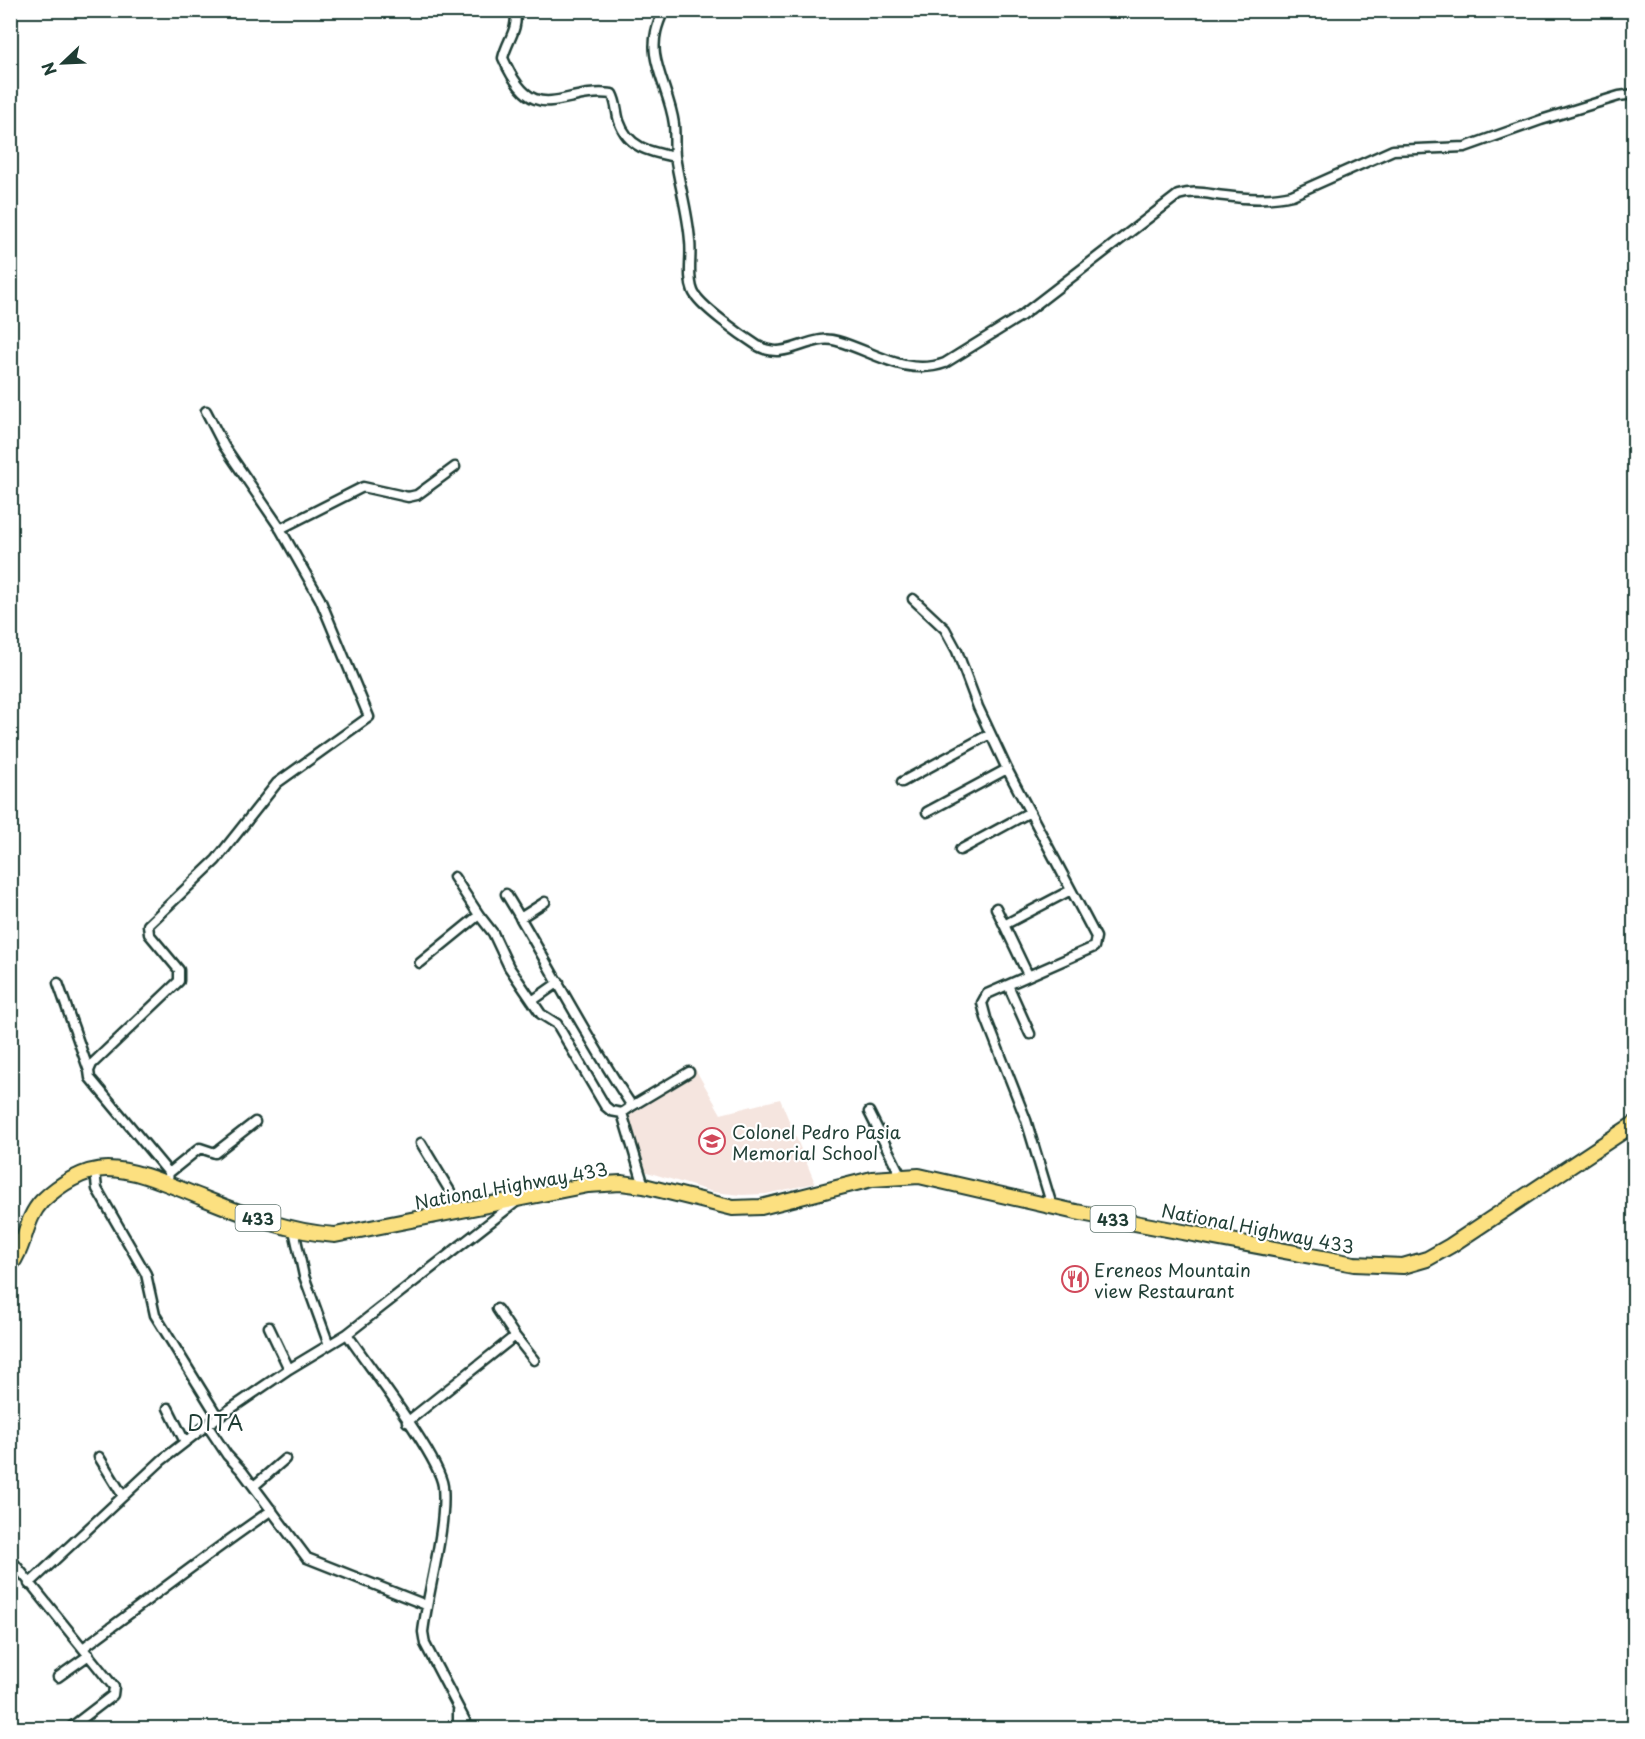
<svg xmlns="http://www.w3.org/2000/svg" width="1645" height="1739" font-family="'Playpen Sans',sans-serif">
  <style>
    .built { fill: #f5e5df }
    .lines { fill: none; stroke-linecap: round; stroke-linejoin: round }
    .street-casing { stroke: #1f3d34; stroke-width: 13 }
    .primary-casing { stroke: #1f3d34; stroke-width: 18 }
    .street { stroke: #fff; stroke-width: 8 }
    .primary { stroke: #fce080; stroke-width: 14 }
    .labels { text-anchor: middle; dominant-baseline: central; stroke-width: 4.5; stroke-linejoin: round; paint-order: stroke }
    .shield { fill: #fff; stroke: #627771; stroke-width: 1.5 }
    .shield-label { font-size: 16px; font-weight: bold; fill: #1f3d34 }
    .poi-label { font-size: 18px; fill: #1f3d34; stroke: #fff; text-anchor: start }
    .street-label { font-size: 18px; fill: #1f3d34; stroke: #fff }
    .quarter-label { font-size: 21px; letter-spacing: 1.5px; fill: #1f3d34; stroke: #fff }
  </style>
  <rect width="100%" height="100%" fill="#fff"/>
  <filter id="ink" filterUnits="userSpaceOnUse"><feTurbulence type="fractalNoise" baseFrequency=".0167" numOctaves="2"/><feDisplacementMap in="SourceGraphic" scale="12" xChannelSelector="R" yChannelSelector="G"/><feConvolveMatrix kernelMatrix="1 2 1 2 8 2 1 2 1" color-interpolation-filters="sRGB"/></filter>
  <g filter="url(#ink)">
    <path class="built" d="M694 1067 721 1114 780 1099 815 1183 766 1194 742 1195 713 1192 637 1169 632 1161 621 1122 622 1112Z"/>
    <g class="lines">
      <defs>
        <path id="street" d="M515 10C519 30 507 40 503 58 535 132 561 87 612 94 617 103 616 112 619 121 628 148 650 152 675 157
          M664 10C657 25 653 38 655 54 658 76 671 100 674 124 675 135 674 145 675 156 679 184 688 212 690 241 692 257 687 276 693 291 698 305 744 337 758 346 786 362 810 333 837 341 873 351 906 377 945 363L1021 316 1178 195C1195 190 1207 194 1225 196 1247 199 1271 200 1292 195L1393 150 1465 147 1541 120 1619 96 1634 94
          M280 529 363 487 408 497 417 495 455 467
          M913 599 945 629 957 651 978 707 1007 769 1096 937 1094 947 987 994 982 1003 986 1018 1026 1120 1052 1206
          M902 782 990 734
          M927 812 1007 769
          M960 850 1030 812
          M454 877 479 915
          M506 894C549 964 586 1038 632 1106L622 1113
          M996 908 1028 975
          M520 918 545 902
          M1004 925 1071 890
          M420 963 479 915 493 933 509 967 541 1014 557 1024 605 1106 611 1111 622 1113 644 1186
          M58 983 89 1071
          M1008 985 1030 1034
          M532 1001 559 982
          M632 1106 689 1072
          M869 1112 901 1176
          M421 1143 462 1211
          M95 1171 97 1189 146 1274 155 1315 218 1417
          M169 1173 200 1148 215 1153 255 1122
          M167 1184 169 1173 90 1078 89 1071 92 1064 179 981V970L149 934 148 925 216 860 277 783 369 717 320 599 278 525 224 446 206 411
          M294 1230 304 1276 329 1345
          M497 1309 515 1336
          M269 1327 289 1369
          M347 1334C367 1364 439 1456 443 1486 447 1528 428 1589 423 1632L425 1644 469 1728
          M168 1408 185 1442
          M407 1422 515 1336 534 1360
          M207 1425 227 1455 242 1471 307 1558 426 1605
          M99 1457 123 1496
          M254 1486 285 1459
          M10 1558 114 1687 113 1695 70 1728
          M29 1584 162 1460 207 1425 289 1369 347 1334 516 1202
          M83 1648C146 1602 207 1554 272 1510
          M58 1677 89 1655
          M458 1728V1711"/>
        <path id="primary" d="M10 1266C26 1246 24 1220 42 1201 59 1185 83 1169 107 1169 138 1169 174 1187 203 1198 245 1215 289 1232 335 1235L588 1185 621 1183 644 1186 733 1208 761 1207 872 1179 919 1176 1076 1212 1354 1264 1403 1266 1427 1259 1450 1246 1634 1124"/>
      </defs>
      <use href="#street" class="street-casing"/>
      <use href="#primary" class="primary-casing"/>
      <use href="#street" class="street"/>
      <use href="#primary" class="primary"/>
    </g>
  </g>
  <defs>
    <symbol id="school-ring" viewBox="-11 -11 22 22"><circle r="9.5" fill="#fff" stroke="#d1495b" stroke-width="1.5"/><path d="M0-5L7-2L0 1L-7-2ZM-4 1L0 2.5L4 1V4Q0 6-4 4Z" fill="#d1495b"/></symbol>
    <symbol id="restaurant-ring" viewBox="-11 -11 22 22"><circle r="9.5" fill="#fff" stroke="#d1495b" stroke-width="1.5"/><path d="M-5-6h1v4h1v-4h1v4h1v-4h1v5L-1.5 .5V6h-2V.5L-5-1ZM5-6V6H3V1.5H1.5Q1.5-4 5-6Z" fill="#d1495b"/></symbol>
  </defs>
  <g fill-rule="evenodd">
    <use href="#school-ring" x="697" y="1126" width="30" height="30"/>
    <use href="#restaurant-ring" x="1060" y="1264" width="30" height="30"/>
  </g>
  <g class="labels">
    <g class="shield">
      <rect x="235.5" y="1205" width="45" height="26" rx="4.5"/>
      <rect x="1090.5" y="1206" width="45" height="26" rx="4.5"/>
    </g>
    <g class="shield-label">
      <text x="258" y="1218">433</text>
      <text x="1113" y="1219">433</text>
    </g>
    <g class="poi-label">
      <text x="732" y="1131">Colonel Pedro Pasia<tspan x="732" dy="21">Memorial School</tspan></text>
      <text x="1094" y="1269">Ereneos Mountain<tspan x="1094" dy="21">view Restaurant</tspan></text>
    </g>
    <g class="street-label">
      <text transform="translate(511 1185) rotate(-10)">National Highway 433</text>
      <text transform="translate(1258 1228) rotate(11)">National Highway 433</text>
    </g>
    <g class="quarter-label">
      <text x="216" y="1422">DITA</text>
    </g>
  </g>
  <rect width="1645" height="1739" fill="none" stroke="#fff" stroke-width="36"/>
  <rect x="18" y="18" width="1609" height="1703" fill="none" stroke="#1f3d34" stroke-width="2" filter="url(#ink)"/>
  <g transform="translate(63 63) rotate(247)" stroke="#ffffff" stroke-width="4.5" paint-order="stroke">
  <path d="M0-4.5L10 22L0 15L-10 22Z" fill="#1f3d34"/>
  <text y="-9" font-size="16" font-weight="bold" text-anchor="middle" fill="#1f3d34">N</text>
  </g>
</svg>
